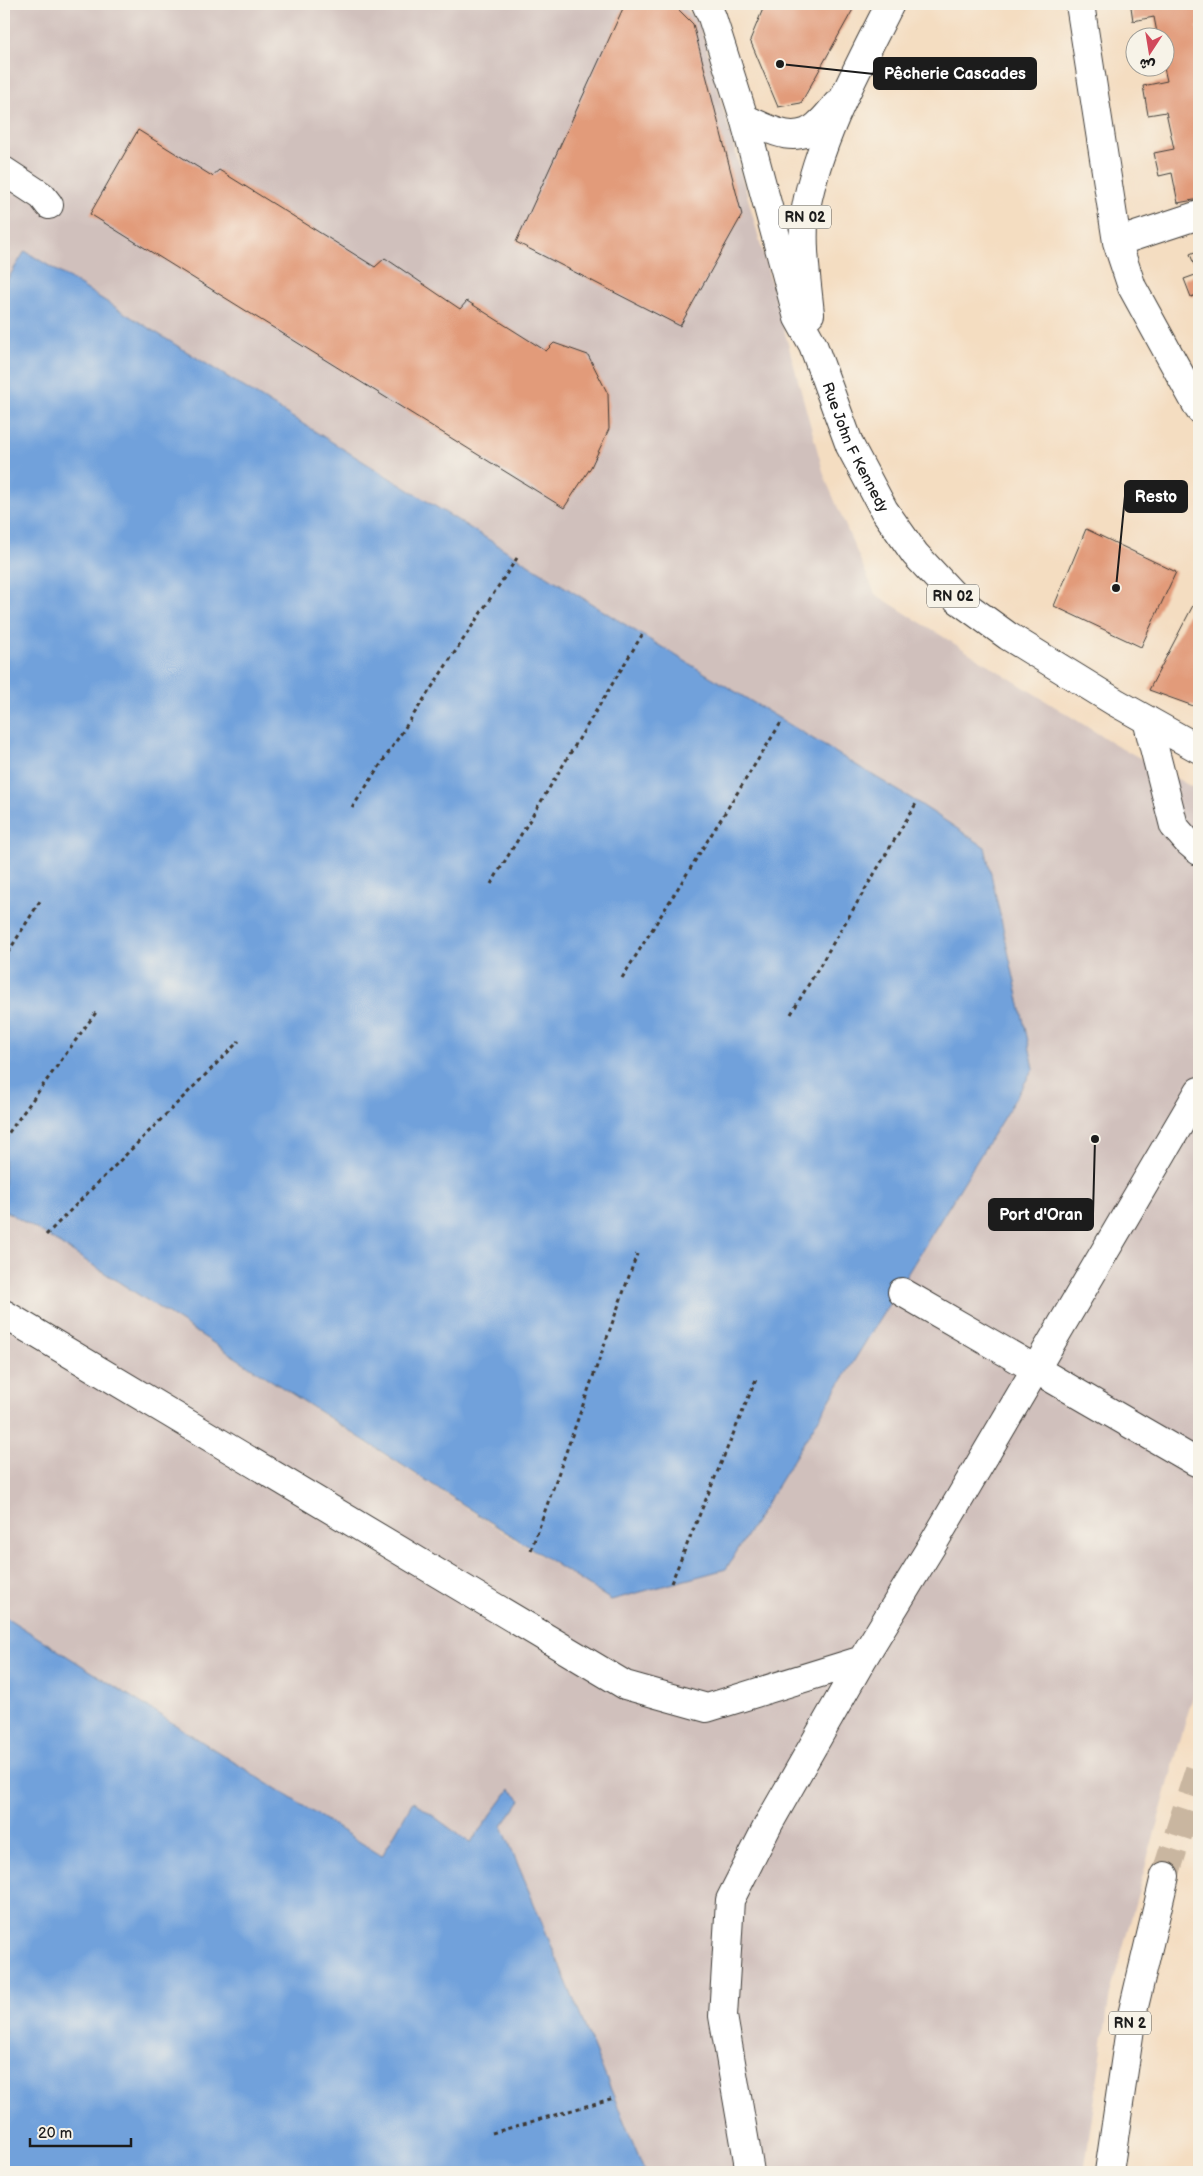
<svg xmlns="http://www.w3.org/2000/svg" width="1203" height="2176" font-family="'Balsamiq Sans','Playpen Sans Arabic',sans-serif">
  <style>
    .industrial { fill: #d0c0bc }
    .water { fill: #71a1db; stroke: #465e7c }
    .building { fill: #e29b7a }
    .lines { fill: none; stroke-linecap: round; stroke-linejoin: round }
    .major-tunnel { stroke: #c9b6a0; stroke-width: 28; stroke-dasharray: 28 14; stroke-linecap: butt }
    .minor-casing { stroke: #3c3935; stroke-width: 30 }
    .major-casing { stroke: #3c3935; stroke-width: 30 }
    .path { stroke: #3c3935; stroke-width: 3; stroke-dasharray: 4 4; stroke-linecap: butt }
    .minor { stroke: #fff; stroke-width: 28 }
    .major { stroke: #fff; stroke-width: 28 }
    .labels { text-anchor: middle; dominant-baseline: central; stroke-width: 4; stroke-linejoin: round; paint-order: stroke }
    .shield { fill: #f7f3e8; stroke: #5e5c59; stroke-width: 1 }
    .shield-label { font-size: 14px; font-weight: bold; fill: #1c1c1c }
    .street-label { font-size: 15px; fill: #1c1c1c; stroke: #f7f3e8 }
    .leader { fill: none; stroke: #1c1c1c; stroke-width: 2 }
    .callout-dot { fill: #1c1c1c; stroke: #f7f3e8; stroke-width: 2 }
    .callout { fill: #1c1c1c; stroke: #1c1c1c; stroke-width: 2 }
    .callout-label { font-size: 16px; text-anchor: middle; font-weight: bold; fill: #fff }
  </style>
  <rect width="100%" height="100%" fill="#f7f3e8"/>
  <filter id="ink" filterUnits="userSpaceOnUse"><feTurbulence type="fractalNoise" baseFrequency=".02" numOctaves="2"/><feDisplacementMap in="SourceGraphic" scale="10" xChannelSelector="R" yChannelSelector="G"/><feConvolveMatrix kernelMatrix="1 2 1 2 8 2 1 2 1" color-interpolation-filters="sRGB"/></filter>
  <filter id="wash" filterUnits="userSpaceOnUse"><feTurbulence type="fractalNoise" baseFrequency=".0096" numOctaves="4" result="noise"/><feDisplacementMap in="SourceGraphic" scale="20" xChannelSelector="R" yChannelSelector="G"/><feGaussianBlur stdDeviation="1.12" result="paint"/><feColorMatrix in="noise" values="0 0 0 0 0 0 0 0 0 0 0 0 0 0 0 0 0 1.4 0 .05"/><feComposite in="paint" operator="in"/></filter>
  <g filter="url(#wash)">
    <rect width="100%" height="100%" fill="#f4ddc1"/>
    <path class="industrial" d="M4 4H681L700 24 825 478 875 594 1113 743 1199 791V1677L1187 1716 1110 1994 1084 2172H645L502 1826 521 1800 510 1789 470 1844 383 1856 4 1616V1210L46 1235 531 1550 612 1599 985 847 917 802 642 635 25 251 4 285Z"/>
    <path class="water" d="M25 251 642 635 917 802 985 847 1034 1068 726 1569 611 1600 46 1235 4 1210V285Z
      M4 1616 382 1856 413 1801 470 1843 510 1789 521 1800 502 1826 645 2172H4Z"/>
    <g id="blocks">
      <path class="building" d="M625 4H673L693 24 742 215 680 326 516 242Z
        M765 4H856L801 103 778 107 750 40Z
        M1148 4H1199V26L1197 27 1199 39V199L1178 203 1172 173 1159 176 1154 153 1174 149 1166 112 1148 115 1143 86 1167 81 1164 68H1166V38H1158L1154 17 1133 21 1131 7Z
        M138 130 212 176 219 170 375 267 385 258 460 309 467 301 546 351 554 343 588 355 608 394 609 429 591 467 564 508 90 214Z
        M1199 250V294L1191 297 1184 279 1198 274 1190 254Z
        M1086 529 1176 572 1141 647 1054 606Z
        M1199 594V708L1149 690Z"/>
    </g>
  </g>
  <g filter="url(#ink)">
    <use href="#blocks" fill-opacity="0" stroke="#3c3935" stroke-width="1"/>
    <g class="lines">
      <path class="major-tunnel" d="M1165 1876 1199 1770"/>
      <defs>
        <path id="minor" d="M1080 4 1117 242 1132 287 1199 409
          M4 171 42 196 49 205
          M1117 242 1199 215
          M1147 720 1174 826 1186 840 1199 851
          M902 1292 1196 1462
          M4 1314 625 1685 707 1708 862 1660
          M750 2172 723 2016 730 1900 769 1823 862 1660 934 1542 1199 1091"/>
        <g id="major">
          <path id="s1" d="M706 4 712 17 744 118 798 318 813 345 850 446 884 510 915 554 957 599 1008 636 1115 702 1199 749"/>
          <path d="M744 118C768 129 795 146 818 125 825 119 831 111 837 104"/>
          <path d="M810 314C807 282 800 239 806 208 819 138 859 66 890 4"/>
          <path d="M1109 2172 1132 2015 1165 1876"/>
        </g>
      </defs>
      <use href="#minor" class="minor-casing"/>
      <use href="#major" class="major-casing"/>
      <path class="path" d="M352 808 517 558
        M491 884 642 635
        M4 959 40 901
        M622 978 782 721
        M791 1014 917 802
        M4 1139 97 1011
        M46 1235 239 1041
        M531 1550 637 1254
        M671 1583 757 1377
        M492 2133 614 2098"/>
      <use href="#minor" class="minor"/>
      <use href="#major" class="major"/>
    </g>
  </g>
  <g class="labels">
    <g class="shield">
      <rect x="779" y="205.5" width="52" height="23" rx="4"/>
      <rect x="927" y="584.5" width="52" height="23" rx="4"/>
      <rect x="1109" y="2011.5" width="42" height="23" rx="4"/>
    </g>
    <g class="shield-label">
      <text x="805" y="217">RN 02</text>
      <text x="953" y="596">RN 02</text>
      <text x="1130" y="2023">RN 2</text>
    </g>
    <g class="street-label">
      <text stroke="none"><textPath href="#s1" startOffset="469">Rue John F Kennedy</textPath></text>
    </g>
  </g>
  <path class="leader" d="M780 64L874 74M1116 588L1125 496M1095 1139L1093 1214"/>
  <g class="callout-dot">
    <circle cx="780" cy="64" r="5"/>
    <circle cx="1116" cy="588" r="5"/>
    <circle cx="1095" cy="1139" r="5"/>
  </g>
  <g class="callout">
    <rect x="874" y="58" width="162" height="31" rx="5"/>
    <rect x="1125" y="481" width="62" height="31" rx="5"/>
    <rect x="989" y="1199" width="104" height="31" rx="5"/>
  </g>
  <g class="callout-label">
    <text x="955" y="79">Pêcherie Cascades</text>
    <text x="1156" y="502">Resto</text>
    <text x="1041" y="1220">Port d'Oran</text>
  </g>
  <rect width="1203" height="2176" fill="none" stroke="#f7f3e8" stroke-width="20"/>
  <g transform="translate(1150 52) rotate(192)"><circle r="24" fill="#f7f3e8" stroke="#9f9d96"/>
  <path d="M0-4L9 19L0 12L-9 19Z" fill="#d1495b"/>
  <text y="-8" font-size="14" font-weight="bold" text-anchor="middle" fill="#1c1c1c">ش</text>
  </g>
  <path d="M30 2138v8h101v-8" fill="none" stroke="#1c1c1c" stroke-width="2.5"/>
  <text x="38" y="2138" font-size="15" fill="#1c1c1c" stroke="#f7f3e8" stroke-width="4" paint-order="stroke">20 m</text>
</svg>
